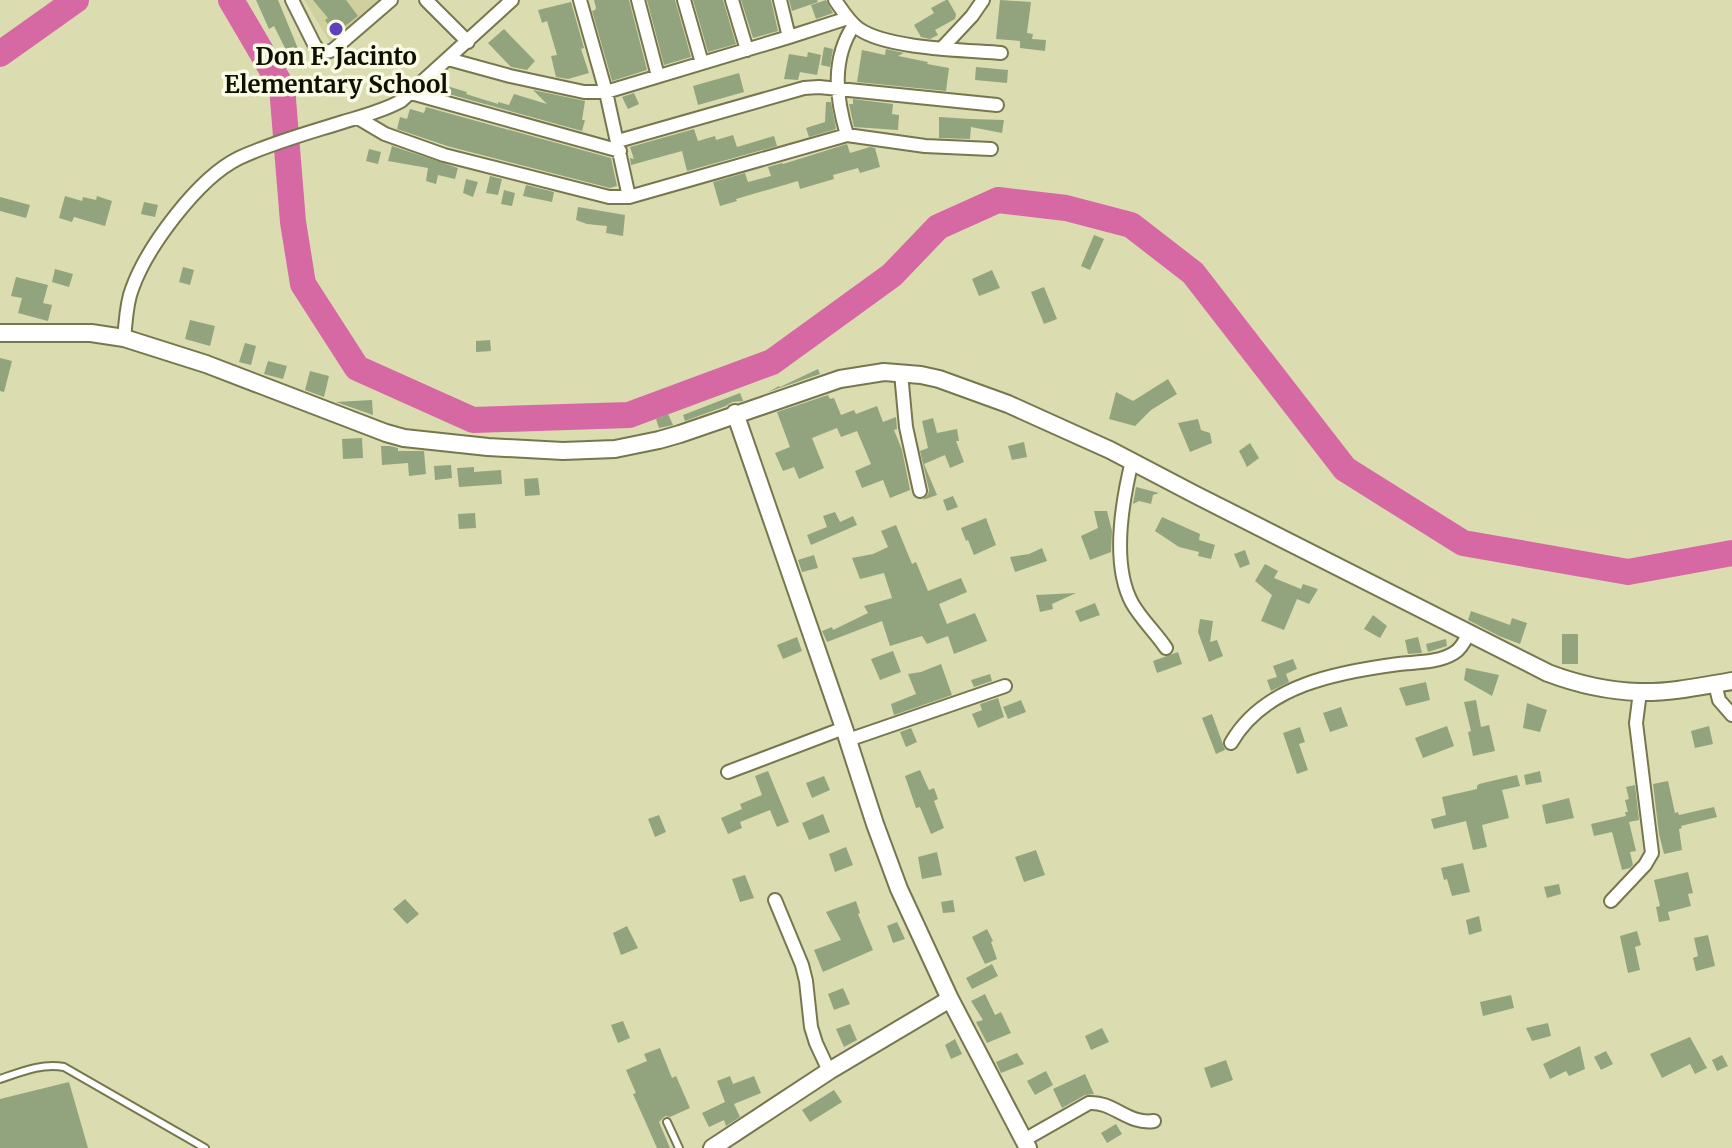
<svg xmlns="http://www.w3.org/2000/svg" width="1732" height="1148" font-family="Merriweather,serif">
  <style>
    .built { fill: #cfd09e }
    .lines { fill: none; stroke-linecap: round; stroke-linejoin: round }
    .river { stroke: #d668a4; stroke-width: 26 }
    .building { fill: #92a47e }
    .service-casing { stroke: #77774f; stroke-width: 10 }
    .minor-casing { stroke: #77774f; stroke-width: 16 }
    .tertiary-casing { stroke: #77774f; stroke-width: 20 }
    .service { stroke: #fff; stroke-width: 6 }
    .minor { stroke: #fff; stroke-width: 12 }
    .tertiary { stroke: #fff; stroke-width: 16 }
    .poi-dot { fill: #5d42ba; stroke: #fafbe5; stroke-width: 3 }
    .labels { text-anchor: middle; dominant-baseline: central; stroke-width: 7; stroke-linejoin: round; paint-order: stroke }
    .poi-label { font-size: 24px; font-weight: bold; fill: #0f0f02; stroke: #fafbe5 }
  </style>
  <rect width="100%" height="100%" fill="#dbdcb0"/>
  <path class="built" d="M304 0H382L332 45Z"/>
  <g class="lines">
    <path class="river" d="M231 0 282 87 293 222 303 284 357 368 473 420 629 415 772 362 892 275 938 227 998 200 1066 208 1131 225 1193 273 1345 469 1463 543 1628 572 1732 553
      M0 54 76 0"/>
  </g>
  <path class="building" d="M256 0H278L301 56 291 60 274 26 269 29Z
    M313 0H346L358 16 335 34 325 20 328 18Z
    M594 0H629L647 70 612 81 592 11 595 10 596 8Z
    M647 0H675L691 57 664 65Z
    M693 0H723L736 44 708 52Z
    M741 0H771L778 31 753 38Z
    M789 0H817L818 2 792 11Z
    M826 0 833 13 816 19 811 5Z
    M946 0H948L956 14 955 19 935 30 938 35 930 39 921 37 914 25 934 13 931 8Z
    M1000 0 1031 2 1027 33 1033 34 1032 39 1046 40 1045 51 1020 48V41L996 39Z
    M571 2 584 48 581 49 589 73 568 79 556 77 551 56 557 55 547 21 542 23 538 10Z
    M504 29 535 61 527 70 511 67 488 43Z
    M824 47 833 49 830 67 821 65Z
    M886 49 904 53 898 56 928 62 927 64 949 68 946 91 857 82 862 50 885 55Z
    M808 52 821 55 817 75 800 72 798 80 784 79 789 54 807 57Z
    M976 67 1008 70 1007 83 975 80Z
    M739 73 744 92 698 105 693 86Z
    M447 86 467 92 466 94 498 104V102L509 105 514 94 547 104 533 90 585 101 582 120H585L582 131 445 93Z
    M634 93 639 104 628 109 622 97Z
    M853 99 893 104 892 114 899 115 898 130 854 127 849 104H853Z
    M826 102H831L836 129 809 137 806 128 825 122Z
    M426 107 611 158 617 186 610 188 447 146 397 129 400 117 407 119 410 109 424 113Z
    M939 117 971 119 1004 120 1002 133 971 127 970 139 939 138Z
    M694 129 698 141 715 136 716 140 733 135 737 147 774 136 777 146 687 171 682 151 631 165 630 158 634 159 630 147Z
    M847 144 850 153 870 147 875 148 880 167 860 173 858 168 833 175 834 179 800 189 798 181 736 199 737 201 720 206 713 182 745 173 748 182 771 176 768 167 782 163 783 164Z
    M392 146 458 168 455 179 438 175 436 184 426 181 428 168 388 161Z
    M369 149 381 152 378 164 366 161Z
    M490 176 502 179 498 195 486 193Z
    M466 179 478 182 473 197 463 193Z
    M526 185 554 192 552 202 523 196Z
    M504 190 515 193 512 206 501 204Z
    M65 196 82 201 83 197 96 200 97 196 112 201 105 226 74 217 72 222 59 218Z
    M0 197 30 205 26 218 0 211Z
    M144 202 158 205 155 217 141 214Z
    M578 207 625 215 623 236 606 233 607 226 587 224 576 220Z
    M1094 235 1104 239 1090 270 1081 266Z
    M183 267 194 270 190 285 179 282Z
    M55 269 73 274 69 287 52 282Z
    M992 270 1000 288 979 296 972 279Z
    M16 277 48 285 43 303 52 305 48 321 18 313 22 298 11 296Z
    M1044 287 1057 319 1044 324 1031 292Z
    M190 320 215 326 210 346 185 339Z
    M490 340 491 351 476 352V341Z
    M245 343 256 346 251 365 239 362Z
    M0 358 12 361 4 392 0 391Z
    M268 361 287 366 283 379 264 374Z
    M818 369 820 374 768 392 779 386 780 387Z
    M310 371 329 376 324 397 305 390Z
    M1168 379 1177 394 1151 410 1135 426 1109 419 1116 392 1133 401Z
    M740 393 743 401 732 402 726 406 685 421 683 415Z
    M828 395 830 399 834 398 841 415 854 410 856 414 877 406 883 422 896 417 897 429 894 430 902 450 910 490 890 498 883 480 862 488 855 471 871 464 857 431 841 437 837 428 812 438 824 468 799 479 794 467 783 471 775 453 790 447 777 412Z
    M372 400 373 415 336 402Z
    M668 414 673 425 659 428 656 419Z
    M933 418 937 433 957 429 959 441H956L964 462 950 468 945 455 924 464 937 495 923 500 928 494 929 490 920 451 928 448 922 421Z
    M1198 419 1201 430 1210 433 1212 443 1190 452 1178 423Z
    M362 438 363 458 343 459 342 439Z
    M1024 442 1027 457 1012 460 1008 446Z
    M1250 443 1259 458 1247 467 1239 451Z
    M381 446H390L398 448V451H424L426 474 409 476 408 463 382 465Z
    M451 465 452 478 435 480 434 466Z
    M474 467V472L501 470 502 484 459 487 457 468Z
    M538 478 540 495 525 496 524 479Z
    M1136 487 1159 493 1153 495 1151 504 1139 501 1133 504Z
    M953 496 958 507 947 511 943 500Z
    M1094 511H1107L1112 531 1111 552 1090 560 1081 536 1098 528Z
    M835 512 840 522 853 516 857 525 811 545 807 535 827 527 823 516Z
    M475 513 476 528 459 529 458 514Z
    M1162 517 1200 534 1199 540 1215 545 1211 559 1198 556 1199 552 1179 547 1155 531Z
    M986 518 996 545 974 555 968 540 966 541 961 528Z
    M896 525 912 564 916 562 928 591 961 578 967 592 939 604 947 624 975 613 987 641 954 654 948 636 927 644 922 636 890 646 882 621 827 642 822 631 832 627 833 630 868 613 864 606 892 598 884 573 860 579 852 558 873 554 888 547 881 531Z
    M1042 548 1047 561 1015 572 1010 557 1029 554Z
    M1245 550 1250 564 1240 568 1234 554Z
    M814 555 818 568 802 572 798 560Z
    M1265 564 1278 571 1274 578 1301 589 1303 584 1318 589 1309 604 1297 599 1284 630 1261 621 1272 595 1255 581Z
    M1076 593 1052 604 1053 609 1040 612 1036 595Z
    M1095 603 1100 615 1080 622 1075 611Z
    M1471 611 1510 625 1512 618 1527 623 1520 644 1499 636 1468 620Z
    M1373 615 1387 626 1380 638 1364 629Z
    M1200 619 1213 621 1210 642 1217 640 1223 656 1209 662 1198 632Z
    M1562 634H1578V664H1562Z
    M797 637 802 651 783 659 777 645Z
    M1418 637 1422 653 1408 654 1405 640Z
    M1446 639 1447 646 1428 652 1426 644Z
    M893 651 901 672 880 680 871 659Z
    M1178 652 1182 664 1157 673 1153 661Z
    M1293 659 1297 669 1286 674 1289 682 1271 691 1267 680 1277 677 1273 666Z
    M941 664 952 695 894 715 891 704 916 694 908 674 921 672Z
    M1466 668 1499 675 1492 696 1464 680Z
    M990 674 992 681 974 687 971 680Z
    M1426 682 1430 700 1406 706 1399 688Z
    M998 698 1004 717 978 728 972 714 982 710 980 704Z
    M1021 700 1026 712 1008 719 1003 707Z
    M1476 700 1481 727 1489 725 1495 751 1473 756 1468 732 1471 731 1464 702Z
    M1527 703 1547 710 1540 732 1523 728Z
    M1341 707 1348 726 1330 732 1323 713Z
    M1212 714 1225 750 1216 754 1202 718Z
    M1447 726 1454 746 1423 758 1415 738Z
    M1709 726 1713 744 1695 748 1691 731Z
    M1300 727 1305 742 1299 744 1308 770 1297 774 1283 733Z
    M911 728 917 742 906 747 900 732Z
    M920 770 929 790 934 788 938 799 934 801 944 828 931 834 920 807 916 808 905 776Z
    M768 771 789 822 777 827 770 810 740 822 742 828 728 834 721 818 742 809 740 804 762 795 755 776Z
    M1540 771 1542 782 1526 785 1524 775Z
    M1517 775 1520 786 1502 790 1509 818 1482 825 1487 847 1473 850 1466 821 1434 829 1431 819 1446 815 1442 797 1477 789V786L1479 784Z
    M824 776 830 790 812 798 806 783Z
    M1668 781 1675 813 1678 812 1679 815 1714 807 1717 817 1681 826 1682 828 1679 829 1682 850 1664 854 1659 834 1653 784Z
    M1635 785 1639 820 1629 822 1636 851 1630 852 1633 865 1630 868 1622 870 1612 832 1594 836 1591 824 1626 816 1625 812H1628L1625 800 1629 799 1626 787Z
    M1569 798 1574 818 1546 824 1542 805Z
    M823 814 830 832 809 840 802 823Z
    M659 815 666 832 655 837 648 819Z
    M846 847 853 865 835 872 829 854Z
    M1036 850 1045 875 1024 882 1015 857Z
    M937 852 942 875 922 879 918 857Z
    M1463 863 1470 892 1452 896 1447 879 1444 880 1441 868Z
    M1688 872 1693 893 1688 894 1691 906 1668 912 1670 920 1659 922 1656 907 1660 906 1654 880Z
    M745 875 754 898 740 902 732 879Z
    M1559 884 1561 894 1547 898 1544 887Z
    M405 899 419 914 407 924 393 909Z
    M953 900 955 912 943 913 941 902Z
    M856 901 860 913 858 914 873 950 823 972 814 950 841 940 826 912Z
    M1479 916 1482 931 1469 935 1466 920Z
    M897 922 905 939 893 943 887 926Z
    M627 926 638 948 621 955 613 933Z
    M987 929 993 941 991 942 997 959 985 964 972 937Z
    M1637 931 1641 945 1635 947 1640 970 1628 973 1620 936Z
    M1708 935 1715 966 1696 971 1693 958 1698 956 1694 938Z
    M992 964 998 976 972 989 966 978Z
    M843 988 850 1004 834 1010 828 994Z
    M985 994 995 1015 1001 1012 1011 1033 987 1043 976 1022 983 1020 971 1001Z
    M1511 995 1514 1008 1483 1016 1480 1002Z
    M623 1021 630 1038 618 1043 611 1025Z
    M1548 1023 1551 1036 1532 1041 1526 1028Z
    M850 1024 857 1040 844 1047 836 1029Z
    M1102 1028 1109 1042 1091 1050 1085 1036Z
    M1690 1037 1707 1068 1695 1074 1690 1064 1662 1078 1650 1054Z
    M955 1039 962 1054 951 1059 945 1045Z
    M1580 1046 1585 1069 1569 1076 1566 1071 1550 1079 1543 1064Z
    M660 1048 672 1078 676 1076 690 1108 670 1117 665 1116 659 1122 670 1148H657L633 1094 636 1093 626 1070 647 1061 644 1054Z
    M1606 1051 1613 1064 1601 1070 1594 1057Z
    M1017 1053 1024 1064 1001 1073 996 1062Z
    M1722 1055 1728 1066 1717 1071 1712 1060Z
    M1226 1060 1233 1080 1211 1088 1204 1068Z
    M1046 1071 1053 1085 1035 1095 1027 1081Z
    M1085 1074 1094 1094 1085 1095 1062 1108 1053 1089Z
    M730 1076 733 1084 754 1076 761 1093 734 1104 740 1117 726 1126 724 1120 709 1127 702 1113 725 1102 717 1081Z
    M69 1082 88 1148H0V1099Z
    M834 1090 842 1102 810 1122 802 1110Z
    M1116 1124 1122 1134 1107 1143 1101 1133Z"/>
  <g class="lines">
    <defs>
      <path id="service" d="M0 1079C21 1072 41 1063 64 1067L205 1148
        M667 1122 679 1148"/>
      <path id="minor" d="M292 0 314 44C319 52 324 54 333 50L391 0
        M426 0 468 42
        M580 0 606 92 629 197
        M638 0 658 76
        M684 0 702 63
        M732 0 747 50
        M780 0 789 37
        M835 0C842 10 849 22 859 29 888 49 965 50 1001 53
        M942 48 972 16 983 0
        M448 59 510 76 584 92H606L789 37 848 18
        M411 93 620 151
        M358 118 385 134 444 155 609 197H629L847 135C836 98 831 59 854 25
        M847 135 925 146 991 149
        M618 141 804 88 819 87 997 105
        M124 338C126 322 126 304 132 289 147 247 198 178 239 158 271 143 308 133 343 122 363 116 383 111 401 101L512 0
        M901 373 906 427 920 491
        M1132 461C1122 502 1111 564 1132 603 1141 619 1156 633 1166 648
        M1715 684 1719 700 1732 715
        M848 740 1005 686
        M1231 743C1264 685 1338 672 1399 664 1416 662 1438 663 1454 653 1461 649 1465 641 1468 634
        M728 772 844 728
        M775 900 802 965 806 981 811 1027 816 1043 829 1071
        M1611 901 1645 865 1652 853 1636 723 1640 692
        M1024 1140 1089 1103C1113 1101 1128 1125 1154 1121"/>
      <path id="tertiary" d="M0 333H91L124 338 206 364 386 433 404 438 488 447 563 451 615 449 659 440 680 434 840 379 884 372 921 375 939 379 1008 404 1110 450 1194 494 1548 673C1577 684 1608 691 1639 692 1670 693 1702 686 1732 681
        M735 413 844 728 875 824 899 889 950 999 1028 1148
        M712 1148 829 1071 950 999"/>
    </defs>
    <use href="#service" class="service-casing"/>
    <use href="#minor" class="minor-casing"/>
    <use href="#tertiary" class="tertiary-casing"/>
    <use href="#service" class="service"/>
    <use href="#minor" class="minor"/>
    <use href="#tertiary" class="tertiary"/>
  </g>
  <circle class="poi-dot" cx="336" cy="29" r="8"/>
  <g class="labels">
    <g class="poi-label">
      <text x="336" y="56">Don F. Jacinto<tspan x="336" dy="28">Elementary School</tspan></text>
    </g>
  </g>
</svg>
